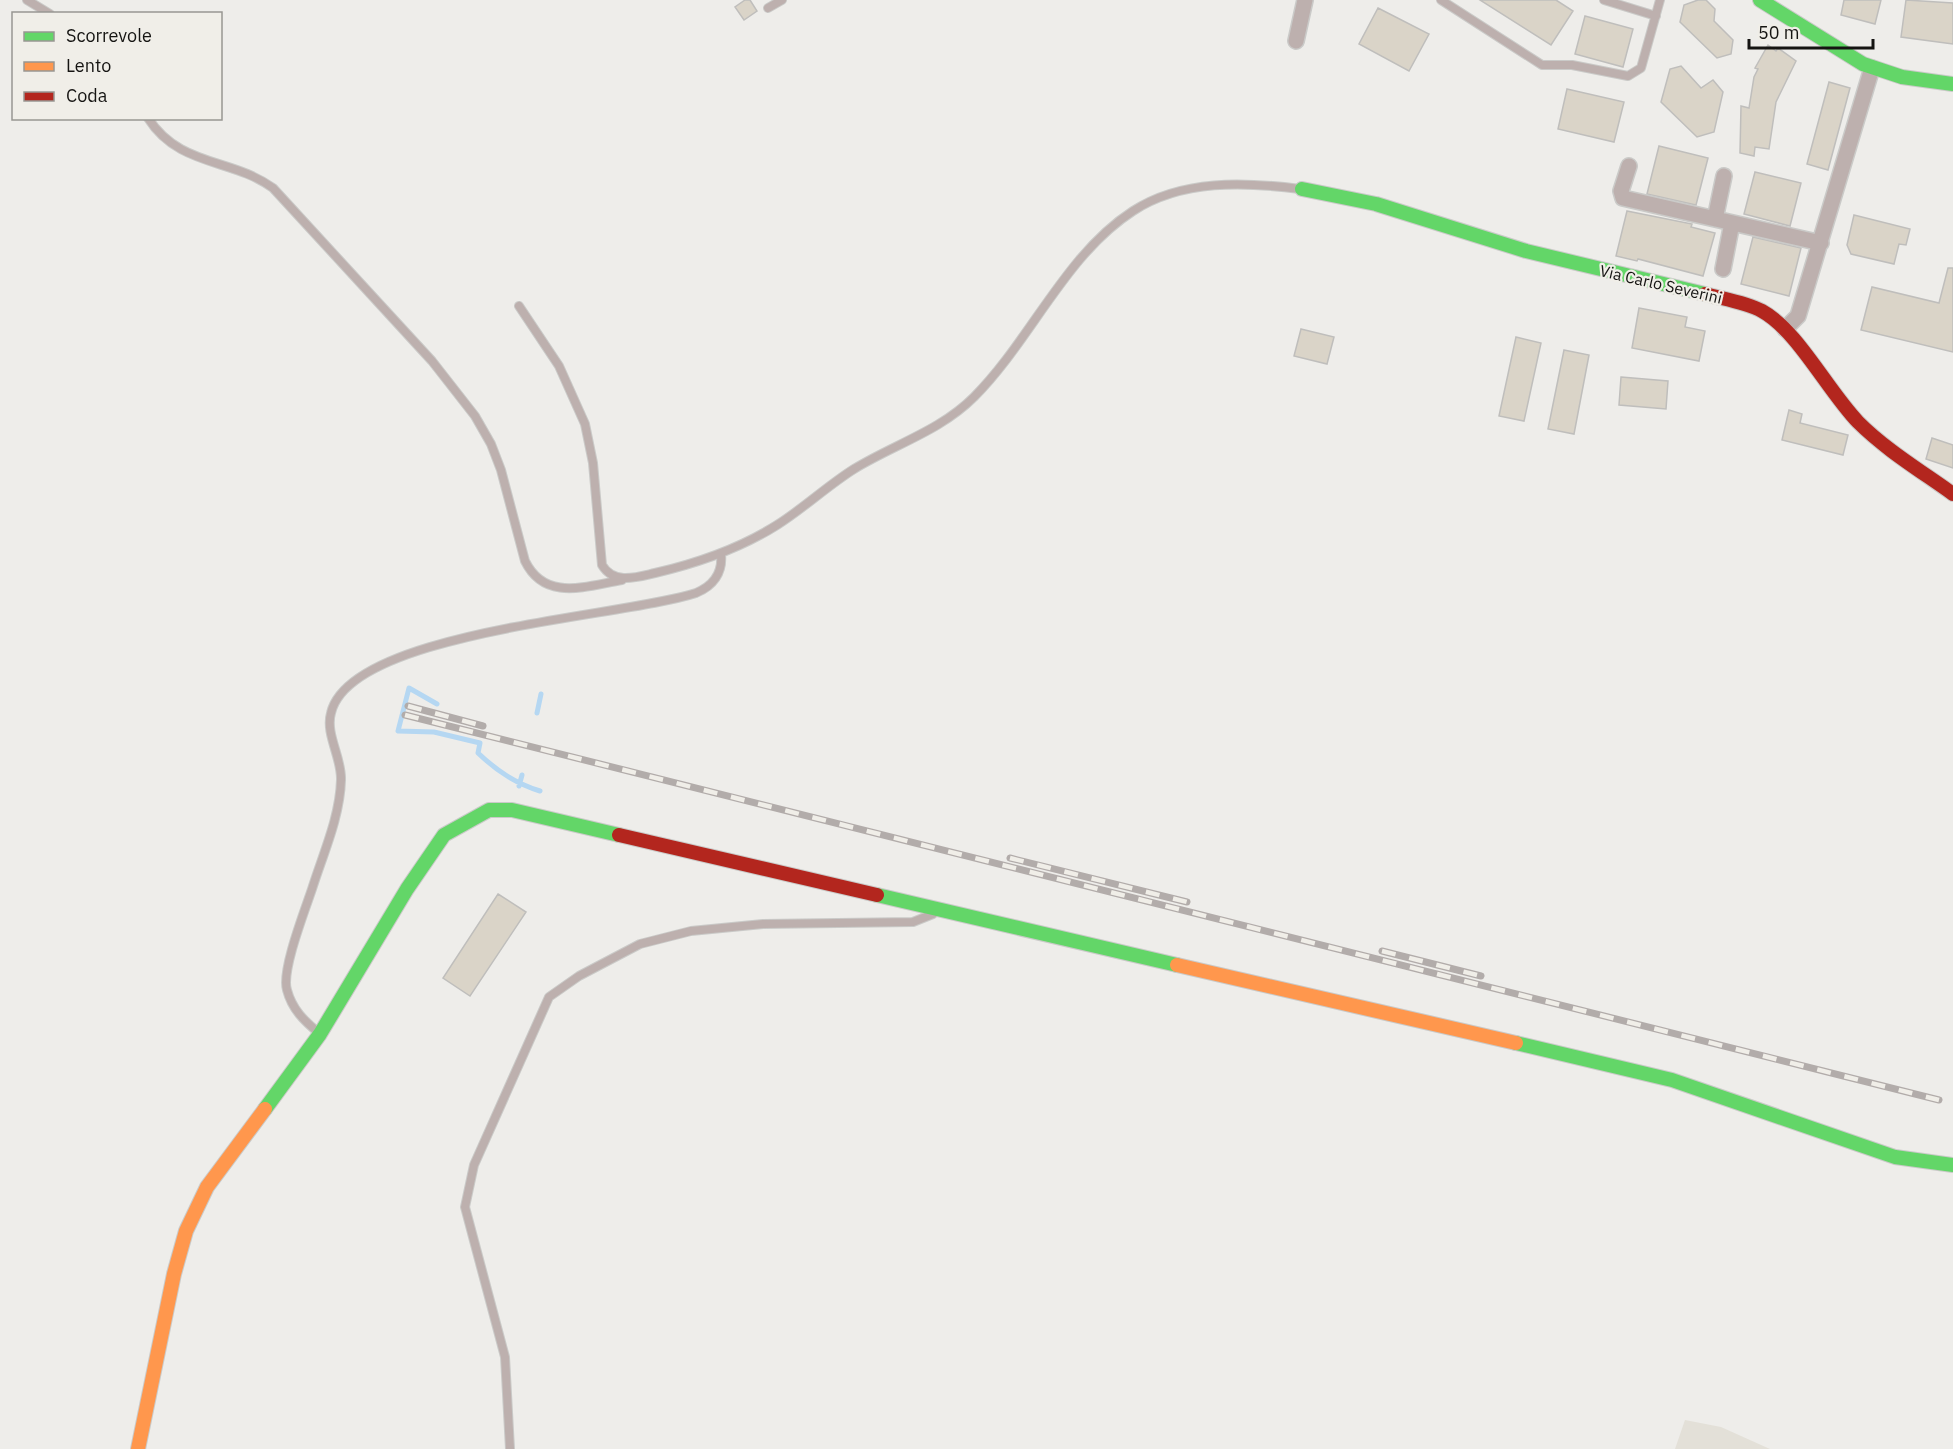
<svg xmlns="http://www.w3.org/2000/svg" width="1953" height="1449" font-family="'IBM Plex Sans',sans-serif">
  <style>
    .built { fill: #e3e0d8 }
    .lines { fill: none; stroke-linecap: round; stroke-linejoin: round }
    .stream { stroke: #b5d7f2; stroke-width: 5 }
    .building { fill: #dad4c8; stroke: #bfbebc; stroke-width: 1.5 }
    .lane-casing { stroke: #cacac8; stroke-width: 10 }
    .street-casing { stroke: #cacac8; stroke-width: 18 }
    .fast-casing { stroke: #cacac8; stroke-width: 16 }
    .slow-casing { stroke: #cacac8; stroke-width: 16 }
    .jam-casing { stroke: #cacac8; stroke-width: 16 }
    .lane { stroke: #bdb0ae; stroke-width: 8 }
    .street { stroke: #bdb0ae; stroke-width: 15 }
    .fast { stroke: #63d668; stroke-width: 14 }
    .slow { stroke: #ff974d; stroke-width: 14 }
    .jam { stroke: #b3261e; stroke-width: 14 }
    .rail-casing { stroke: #b2acaa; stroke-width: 7 }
    .rail { stroke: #f0eee8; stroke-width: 4.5; stroke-dasharray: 14; stroke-linecap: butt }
    .labels { text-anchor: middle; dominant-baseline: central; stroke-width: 4.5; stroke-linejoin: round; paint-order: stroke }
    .street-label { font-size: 16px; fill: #151412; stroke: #f0eee8 }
  </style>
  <rect width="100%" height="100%" fill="#eeedea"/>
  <path class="built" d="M1685 1420 1721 1427 1770 1449H1675Z"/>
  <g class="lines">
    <path class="stream" d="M437 704 409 688 398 731 434 732 480 743 478 753C497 771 515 783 540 791
      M537 713 541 694
      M519 786 522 775"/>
  </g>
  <path class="building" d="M745 0H750L757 11 744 20 735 7Z
    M1480 0H1556L1573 11 1551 45Z
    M1698 0H1706L1715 9 1714 21 1733 40 1731 54 1717 58 1680 22 1684 5Z
    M1844 0H1881L1875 24 1841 15Z
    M1906 0 1953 3V44L1901 37Z
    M1378 8 1429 34 1409 71 1359 44Z
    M1585 16 1633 29 1623 67 1575 54Z
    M1768 45 1776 51 1778 48 1796 61 1776 102 1769 149 1755 147 1754 156 1740 153 1741 106 1749 108 1754 77 1758 69 1755 68Z
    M1681 66 1701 88 1713 80 1723 92 1714 132 1697 137 1661 102 1670 69Z
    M1829 82 1850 88 1828 170 1807 164Z
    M1567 89 1624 102 1614 142 1558 129Z
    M1659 146 1708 158 1696 205 1647 194Z
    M1755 172 1801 183 1790 226 1744 214Z
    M1627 211 1692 224 1691 227 1715 233 1703 276 1638 259 1637 261 1616 256Z
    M1854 215 1910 229 1906 245 1899 244 1894 264 1851 254 1847 245Z
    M1753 237 1801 248 1789 296 1741 284Z
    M1948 268H1953V352L1861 330 1872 287 1939 303Z
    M1639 308 1687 317 1685 327 1705 331 1699 361 1632 348Z
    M1301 329 1334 337 1327 364 1294 356Z
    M1516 337 1541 343 1524 421 1499 416Z
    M1564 350 1589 355 1574 434 1548 429Z
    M1621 377 1668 381 1666 409 1619 405Z
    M1789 410 1802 414 1800 423 1848 435 1843 455 1782 440Z
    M1932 438 1953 445V468L1926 459Z
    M498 894 526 912 470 996 443 978Z"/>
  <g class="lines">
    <defs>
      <path id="lane" d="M27 0 50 14
        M1441 0 1542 65H1572L1628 76 1641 68 1660 0
        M1604 0 1656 16
        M768 8 782 0
        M148 118C179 167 232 158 273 188L432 361 475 416 491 444 501 470 525 561C545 602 586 586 622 580
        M519 306 559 366 585 424 593 463 602 565C614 585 637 577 655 573 698 563 739 549 777 525 804 508 827 486 854 469 895 444 940 431 974 397 1031 340 1065 255 1133 211 1182 179 1245 182 1300 189
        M319 1033C304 1021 292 1009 287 990 281 971 305 910 312 889 323 854 340 817 341 780 342 758 325 734 331 713 350 631 623 617 696 593 713 586 723 573 721 554
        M510 1449 505 1357 465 1207 474 1165 549 997 579 976 640 944 691 931 763 924 913 922 933 914"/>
      <path id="street" d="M1296 41 1305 0
        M1629 166 1621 191 1623 198 1821 243
        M1715 219 1724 176
        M1723 269 1732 223
        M1785 329 1798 316 1872 68"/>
      <path id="fast" d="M1760 0 1863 64 1902 77 1953 84
        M1302 189 1376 204 1526 251 1705 294
        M877 895 1177 965
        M1516 1043 1672 1080 1895 1157 1953 1165
        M265 1109 320 1034 407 889 444 835 489 810H512L619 835"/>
      <path id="slow" d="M1177 965 1516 1043
        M138 1449 174 1274 186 1231 207 1187 265 1109"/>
      <path id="jam" d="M1705 294C1723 299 1745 302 1762 311 1797 330 1828 391 1858 422 1886 450 1921 471 1953 494
        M619 835 877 895"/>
    </defs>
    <use href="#lane" class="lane-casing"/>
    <use href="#street" class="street-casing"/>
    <use href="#fast" class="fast-casing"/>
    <use href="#slow" class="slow-casing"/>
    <use href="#jam" class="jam-casing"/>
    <use href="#lane" class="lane"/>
    <use href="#street" class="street"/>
    <use href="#fast" class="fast"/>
    <use href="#slow" class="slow"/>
    <use href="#jam" class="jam"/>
    <defs>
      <path id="rail" d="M408 706 483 726
        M405 715 1939 1100
        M1010 858 1187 902
        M1382 951 1481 976"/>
    </defs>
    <use href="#rail" class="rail-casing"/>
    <use href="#rail" class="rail"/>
  </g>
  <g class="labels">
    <g class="street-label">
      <text transform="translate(1661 284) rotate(13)">Via Carlo Severini</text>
    </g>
  </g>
  <rect x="12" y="12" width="210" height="108" fill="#f0eee8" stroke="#989792" stroke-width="1.5"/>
  <rect x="24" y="32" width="30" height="9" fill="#63d668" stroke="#989792" stroke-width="1.5"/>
  <text x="66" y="42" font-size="18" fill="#151412">Scorrevole</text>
  <rect x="24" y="62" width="30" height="9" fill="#ff974d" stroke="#989792" stroke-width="1.5"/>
  <text x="66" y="72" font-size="18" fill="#151412">Lento</text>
  <rect x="24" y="92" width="30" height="9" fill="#b3261e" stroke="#989792" stroke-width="1.5"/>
  <text x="66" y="102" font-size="18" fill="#151412">Coda</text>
  <path d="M1749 39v9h124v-9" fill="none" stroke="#151412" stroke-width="3"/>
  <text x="1758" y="39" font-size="18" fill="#151412" stroke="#f0eee8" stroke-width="4.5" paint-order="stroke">50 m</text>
</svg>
